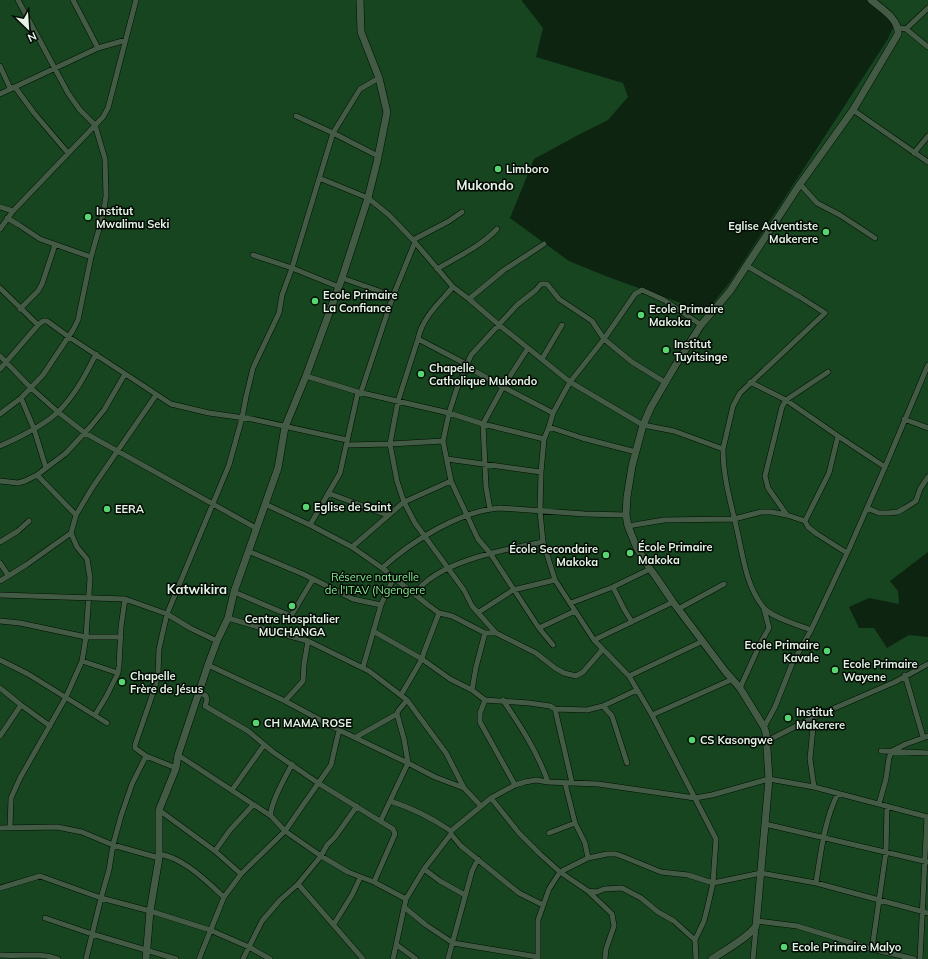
<svg xmlns="http://www.w3.org/2000/svg" width="928" height="959" font-family="Mulish,sans-serif">
  <style>
    .green { fill: #174520 }
    .lines { fill: none; stroke-linecap: round; stroke-linejoin: round }
    .street-casing { stroke: #000d01; stroke-width: 6 }
    .secondary-casing { stroke: #000d01; stroke-width: 8 }
    .street { stroke: #435b45; stroke-width: 5 }
    .secondary { stroke: #435b45; stroke-width: 7 }
    .poi-dot { fill: #57d570; stroke: #030b04; stroke-width: 1.5 }
    .labels { text-anchor: middle; dominant-baseline: central; stroke-width: 3; stroke-linejoin: round; paint-order: stroke }
    .poi-label { font-size: 11px; font-weight: bold; fill: #e5f3e6; stroke: #030b04; text-anchor: start }
    .park-label { font-size: 11px; fill: #87ed96; stroke: #030b04 }
    .quarter-label { font-size: 13px; font-weight: bold; fill: #e5f3e6; stroke: #030b04 }
  </style>
  <rect width="100%" height="100%" fill="#0d2411"/>
  <path class="green" d="M0 0H522V1L543 28 536 57 623 83 628 97 608 120 578 135 534 159 510 218 569 261 608 277 706 312 730 282 888 39 893 28 891 19 867 0H928V552L890 581 898 591 899 604 869 598 849 607 859 628H874L887 648 909 635 928 637V959H0Z"/>
  <g class="lines">
    <defs>
      <path id="street" d="M73 0 98 48
        M899 28 906 29 928 47
        M906 29 928 8
        M0 66 10 88 15 87 34 113 68 153
        M0 94 98 48 126 40
        M853 110 928 162
        M296 116 333 133 378 156
        M914 153 928 136
        M319 178 368 198 389 215 413 240 453 287 469 299 498 324 570 382 643 425 674 431 723 449C723 478 731 503 737 530 743 556 746 587 764 608 773 618 798 625 811 630
        M800 184 817 203 840 215 875 238
        M0 207 13 211
        M7 218 19 225 40 239 91 257
        M0 229 13 211 103 117 108 108 136 0
        M413 240 449 221 462 212
        M437 269C457 257 481 246 497 229
        M342 278 393 296
        M339 287 292 268 333 133 360 89 379 78
        M453 287C439 303 422 318 418 339L398 401 390 444 397 481 404 502 415 523 464 590 472 606 496 633
        M0 288 38 325
        M469 299 504 270 544 244
        M20 309 38 291 42 284 55 245
        M418 339 466 364 473 370 503 387 553 413
        M0 356 31 388 58 412 85 433 256 528
        M542 359 562 325
        M0 369 38 325 43 321H47L69 337 171 404 209 413 252 419 347 440
        M306 376 358 392 449 413 483 424 544 439
        M750 382 786 400 838 436
        M361 392 393 296 415 242
        M21 398 34 429 46 468
        M0 414 21 398 43 375 73 330 78 320 91 257 103 215 106 196 105 159 95 125 80 110 68 93 18 0
        M904 419 928 428
        M549 427 582 438 636 452
        M346 445 390 444 443 441
        M0 446C18 438 45 425 59 411 75 395 86 374 96 354
        M723 449 733 406 740 393 825 313 800 297 747 266
        M447 459 541 472
        M37 475 76 515
        M0 481 18 483 25 481 37 475 66 453 91 426 104 410 125 374
        M328 493 387 515
        M265 504 310 525 352 547 382 568 428 605 439 613 452 616 485 633H496L536 653 555 668 564 673 576 676 583 672 603 649
        M867 508 879 513H888L898 512 905 508 916 501 920 489 928 477
        M490 509 486 487 483 424 503 387 528 348
        M787 515 768 488 765 476 782 407 786 400 828 372
        M805 521 829 473 838 436 885 467
        M310 525 340 473 358 392
        M628 526 664 520 734 519 761 512H771L787 515 805 521 808 527 817 534 847 553
        M0 542 18 531 29 521
        M352 547 404 502 451 481
        M248 551 303 574 353 599 381 605
        M0 563 8 575
        M382 568C412 541 459 511 500 508L585 514 626 515
        M0 581 26 565 71 533 76 515 92 488 156 395
        M613 587 624 609 632 622
        M234 592 291 616 313 579
        M415 594C436 561 507 549 543 542
        M0 595 125 599 167 614 190 628 217 641
        M571 603 613 587 650 569
        M680 608 724 584
        M479 612 513 590 555 580
        M228 618 268 630 308 641 369 671 407 700 446 753 464 788
        M0 621 20 623 86 637H121
        M539 628 575 611
        M373 631 422 659 450 679 472 690 485 700 529 703 550 706 555 709 587 710 603 706 637 690
        M594 640 673 602
        M553 645 539 628 490 553 478 539 451 481 443 441 449 413 457 388 471 355 517 305 536 290 541 284H547L559 299 592 321 604 339 632 362 666 383
        M0 660 28 674 107 723
        M82 661 118 673
        M208 665 285 701 339 730 408 763 435 777 464 788 480 805
        M363 667 381 605 394 577
        M905 675 923 737
        M629 676 703 641
        M0 688 21 705 50 726
        M740 688 760 644 769 628 764 609
        M472 690 476 667 485 633
        M199 692 206 696 207 700 205 706 248 731 273 752 318 783 393 829 395 834 374 882
        M401 695 422 659 424 652 439 613
        M485 700 480 713V722L515 785
        M503 700C521 727 537 751 548 782
        M285 701 303 681 304 664 308 641
        M603 706 612 716 627 763
        M555 709 572 783
        M95 715 106 697 118 673 119 666 121 627 125 599
        M652 715 733 679
        M814 717 810 759 814 787
        M764 727 775 707 792 664 811 630 849 549 885 467 928 365
        M0 736 21 705
        M356 737 397 714 398 711 407 700
        M767 741 814 717 895 682 928 664
        M881 751 928 753
        M178 755 271 816 285 831 321 856 348 872 374 882 406 899
        M176 768 146 756 135 748V745L154 690 158 674 159 649 167 614 229 465 242 418 246 397 253 368 279 313 282 295 292 268 253 255
        M232 790 264 745
        M491 798 519 833 540 854 560 872 588 891 612 914 614 926 606 949 605 959
        M390 801C412 808 432 818 451 831
        M879 804 886 779 889 758 892 751 906 744 928 736
        M159 810 215 851 241 874
        M271 816C269 805 286 776 292 764
        M381 820 408 763 404 739 397 714
        M765 824 928 862
        M0 828 57 827 82 832 113 845 159 858
        M10 828 11 798 20 778 66 697 82 661 86 637 90 578 87 559 77 547 71 533
        M549 833 575 823
        M451 834 461 846 498 876 519 893 543 905
        M215 851 230 830 253 805
        M159 854C184 858 206 881 224 897
        M588 858 607 854H616L624 857 661 872 688 875 713 883 761 873 816 883 928 913
        M424 869 440 881 465 895
        M816 883C821 852 824 821 838 793
        M298 884 363 959
        M0 888 40 876 101 898 150 911 210 930 249 947 270 959
        M588 891 597 892 604 889 622 888 641 898 658 912 674 921 695 940
        M404 907 426 925 453 943 538 957
        M45 918 92 934 176 959
        M757 921 797 926 872 949 914 959
        M334 924 352 895 360 878
        M397 945 416 959
        M872 949 886 852 887 806
        M0 955C20 957 39 952 58 959
        M86 959 101 898 109 870 113 845 121 816 132 784 146 756
        M199 959 224 897 241 874 285 831 331 765 339 730
        M243 959 262 921 280 900 298 884 321 856 327 845 335 837 357 806
        M393 959 406 899 424 869 451 834V831L491 798 515 785 525 782 536 780 548 782 598 784 695 798 712 795 769 779 814 787 928 817
        M448 959 472 871 478 859
        M538 959V920L549 889 560 872 588 858 585 843 575 823 565 783
        M696 959 695 940 704 921 708 905 713 883 716 839 652 715 629 676 594 640 555 580 543 542 540 511 541 472 544 439 549 427 553 413 570 382 604 339 635 294 642 290 664 300 701 325
        M753 959 756 927
        M920 959 927 817"/>
      <path id="secondary" d="M146 959 150 911 159 858V810L176 768 178 755 208 665 217 641 228 618 234 592 278 468 285 427 306 376 342 278 368 198 377 162 387 112 379 78 361 32 360 0
        M712 959C724 951 749 937 756 926L769 779 766 733 764 727 740 688 725 671 673 602 656 577 650 569 636 546 628 526 626 515 627 497 632 466 643 425 651 407 675 366 701 325 730 291 800 184 853 110 898 34C899 19 882 9 871 0"/>
    </defs>
    <use href="#street" class="street-casing"/>
    <use href="#secondary" class="secondary-casing"/>
    <use href="#street" class="street"/>
    <use href="#secondary" class="secondary"/>
  </g>
  <g class="poi-dot">
    <circle cx="498" cy="169" r="4"/>
    <circle cx="88" cy="217" r="4"/>
    <circle cx="826" cy="232" r="4"/>
    <circle cx="315" cy="301" r="4"/>
    <circle cx="641" cy="315" r="4"/>
    <circle cx="666" cy="350" r="4"/>
    <circle cx="421" cy="374" r="4"/>
    <circle cx="306" cy="507" r="4"/>
    <circle cx="107" cy="509" r="4"/>
    <circle cx="630" cy="553" r="4"/>
    <circle cx="606" cy="555" r="4"/>
    <circle cx="292" cy="606" r="4"/>
    <circle cx="827" cy="651" r="4"/>
    <circle cx="835" cy="670" r="4"/>
    <circle cx="122" cy="682" r="4"/>
    <circle cx="788" cy="718" r="4"/>
    <circle cx="256" cy="723" r="4"/>
    <circle cx="692" cy="740" r="4"/>
    <circle cx="784" cy="947" r="4"/>
  </g>
  <g class="labels">
    <g class="poi-label">
      <text x="506" y="169">Limboro</text>
      <text x="96" y="211">Institut<tspan x="96" dy="13">Mwalimu Seki</tspan></text>
      <text x="818" y="226" text-anchor="end">Eglise Adventiste<tspan x="818" dy="13">Makerere</tspan></text>
      <text x="323" y="295">Ecole Primaire<tspan x="323" dy="13">La Confiance</tspan></text>
      <text x="649" y="309">Ecole Primaire<tspan x="649" dy="13">Makoka</tspan></text>
      <text x="674" y="344">Institut<tspan x="674" dy="13">Tuyitsinge</tspan></text>
      <text x="429" y="368">Chapelle<tspan x="429" dy="13">Catholique Mukondo</tspan></text>
      <text x="314" y="507">Eglise de Saint</text>
      <text x="115" y="509">EERA</text>
      <text x="638" y="547">École Primaire<tspan x="638" dy="13">Makoka</tspan></text>
      <text x="598" y="549" text-anchor="end">École Secondaire<tspan x="598" dy="13">Makoka</tspan></text>
      <text x="292" y="619" text-anchor="middle">Centre Hospitalier<tspan x="292" dy="13">MUCHANGA</tspan></text>
      <text x="819" y="645" text-anchor="end">Ecole Primaire<tspan x="819" dy="13">Kavale</tspan></text>
      <text x="843" y="664">Ecole Primaire<tspan x="843" dy="13">Wayene</tspan></text>
      <text x="130" y="676">Chapelle<tspan x="130" dy="13">Frère de Jésus</tspan></text>
      <text x="796" y="712">Institut<tspan x="796" dy="13">Makerere</tspan></text>
      <text x="264" y="723">CH MAMA ROSE</text>
      <text x="700" y="740">CS Kasongwe</text>
      <text x="792" y="947">Ecole Primaire Malyo</text>
    </g>
    <g class="park-label">
      <text x="375" y="577">Réserve naturelle<tspan x="375" dy="13">de l'ITAV (Ngengere</tspan></text>
    </g>
    <g class="quarter-label">
      <text x="485" y="185">Mukondo</text>
      <text x="197" y="589">Katwikira</text>
    </g>
  </g>
  <g transform="translate(28 28) rotate(155)" stroke="#030b04" stroke-width="3" paint-order="stroke">
  <path d="M0-3L7 15L0 10L-7 15Z" fill="#e5f3e6"/>
  <text y="-6" font-size="11" font-weight="bold" text-anchor="middle" fill="#e5f3e6">N</text>
  </g>
</svg>
